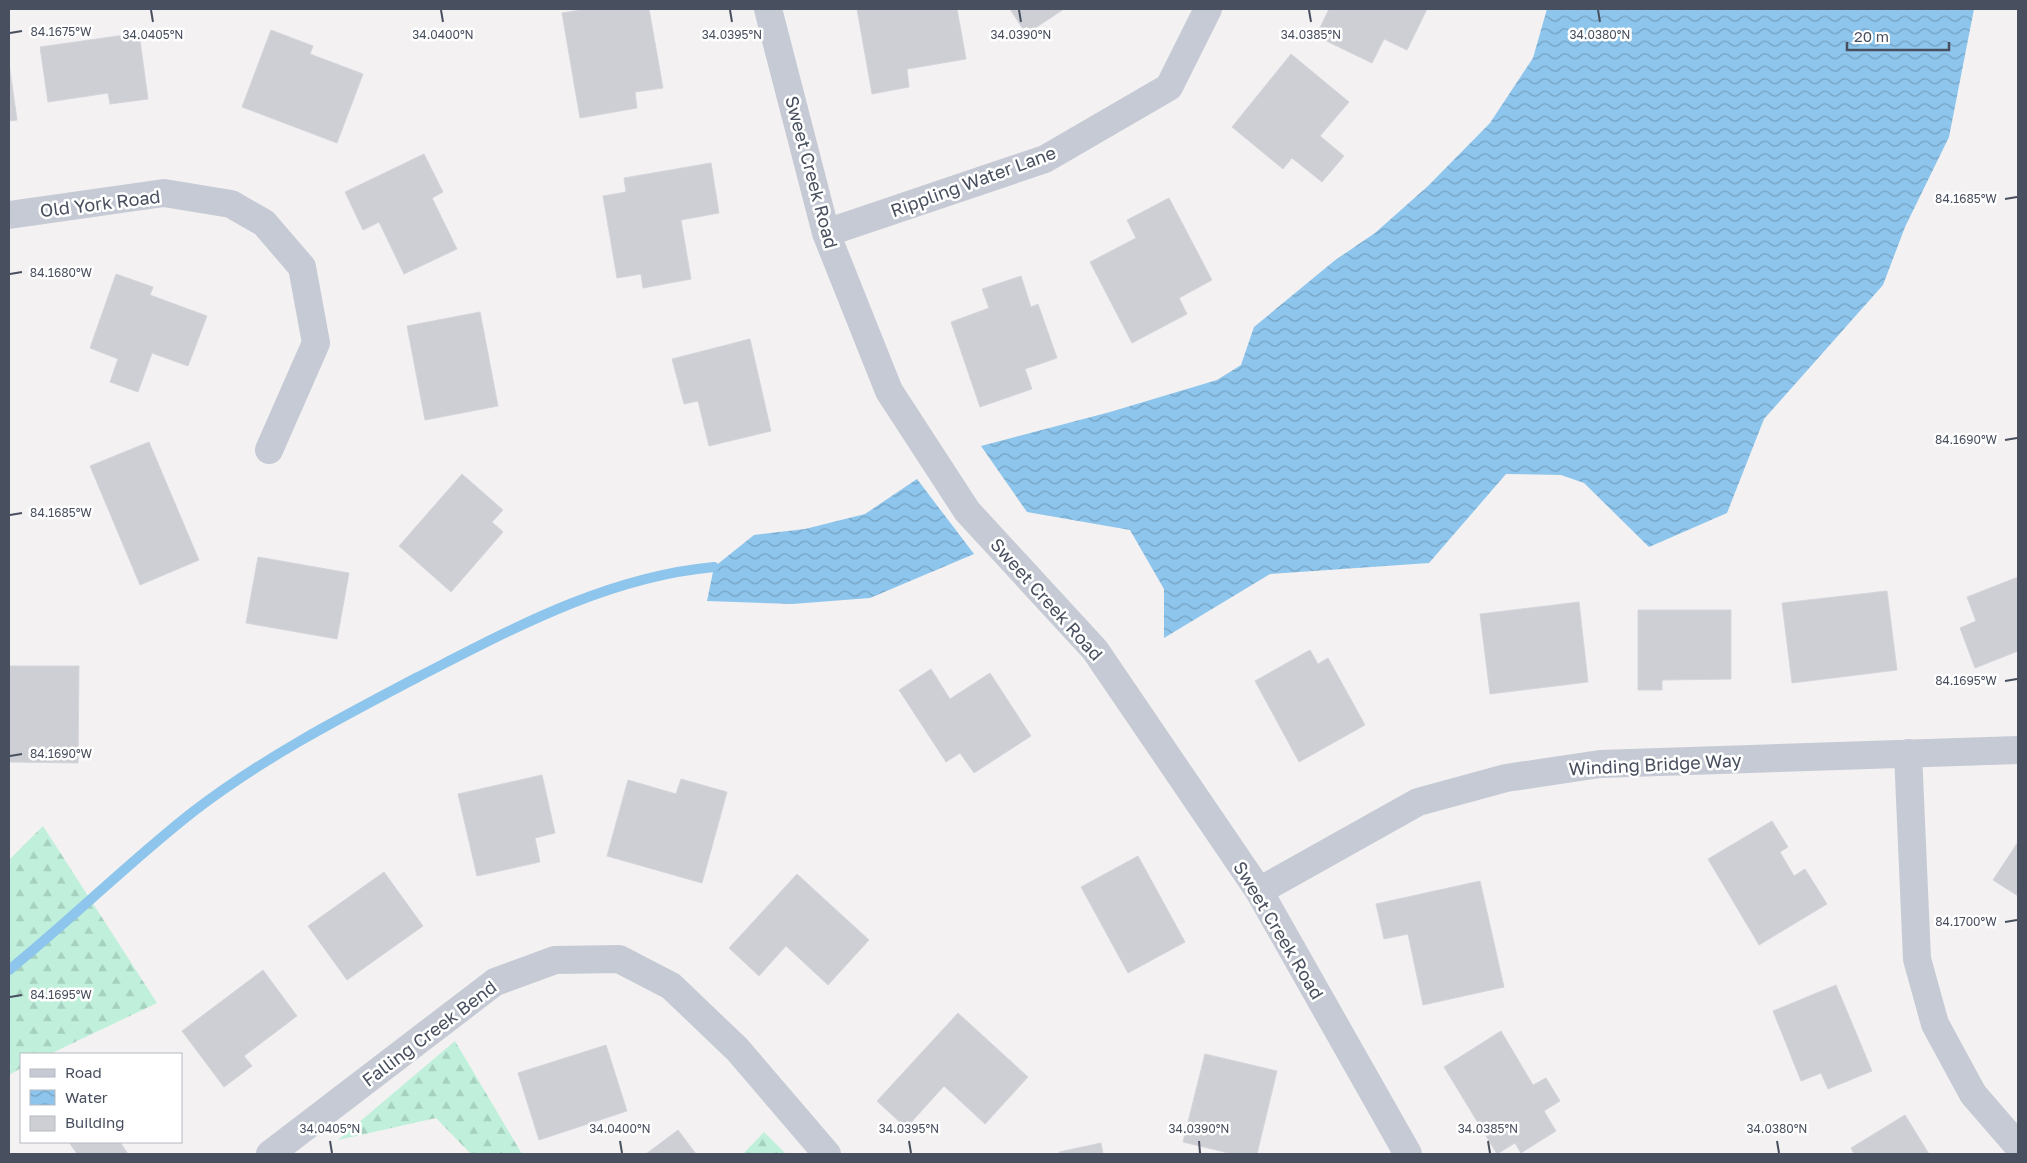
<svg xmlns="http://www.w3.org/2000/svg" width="2027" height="1163" font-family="'Golos Text',sans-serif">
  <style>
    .forest { fill: url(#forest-firs) }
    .water { fill: url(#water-waves) }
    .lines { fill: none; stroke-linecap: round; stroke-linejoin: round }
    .stream { stroke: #8dc5ec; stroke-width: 10 }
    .building { fill: #cdcfd5; stroke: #d5d5dc }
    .street { stroke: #c5cad5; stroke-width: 28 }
    .ticks { fill: none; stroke: #484f5e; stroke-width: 2 }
    .labels { text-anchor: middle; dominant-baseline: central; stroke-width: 5; stroke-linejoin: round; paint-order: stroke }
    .street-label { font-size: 18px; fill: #484f5e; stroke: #fff }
    .ticks-label { font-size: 12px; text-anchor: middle; fill: #484f5e; stroke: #fff; stroke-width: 5; stroke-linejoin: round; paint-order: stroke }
  </style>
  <defs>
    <pattern id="forest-firs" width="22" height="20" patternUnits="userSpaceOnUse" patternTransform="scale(1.25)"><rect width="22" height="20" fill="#c0f0dc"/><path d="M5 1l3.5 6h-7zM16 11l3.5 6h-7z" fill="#a6d0bf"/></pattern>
    <pattern id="water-waves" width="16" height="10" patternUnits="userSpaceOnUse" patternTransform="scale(1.25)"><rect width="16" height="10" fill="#8dc5ec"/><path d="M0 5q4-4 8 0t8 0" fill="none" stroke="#75a2c2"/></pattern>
  </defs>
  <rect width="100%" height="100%" fill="#f3f1f1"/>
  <path class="forest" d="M43 826 157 1003 50 1054H21V1068L9 1075V860Z
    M455 1041 522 1154H471L436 1118 338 1140Z
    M764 1132 786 1154H743Z"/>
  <path class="water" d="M1547 9H1974L1949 137 1905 227 1883 285 1764 419 1727 513 1649 547 1584 483 1561 475 1506 474 1429 563 1270 574 1164 638V589L1130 530 1027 512 981 446 1110 412 1217 380 1241 365 1254 327 1334 261 1375 233 1428 186 1490 123 1533 58Z
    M917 479 974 554 870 598 792 604 707 601 714 567 754 535 805 529 865 514Z"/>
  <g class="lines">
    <path class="stream" d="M9 970C72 919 130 861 194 811 263 758 340 718 418 677 512 629 606 577 714 567"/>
  </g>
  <path class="building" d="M586 9H649L663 88 635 92 637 108 580 118 562 13Z
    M857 9H957L966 59 907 69 909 87 872 94Z
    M1010 9H1064L1026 34Z
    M1329 9H1427L1407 50 1384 39 1372 63 1316 36Z
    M271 30 313 46 310 54 363 74 337 143 242 107Z
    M139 33 148 99 110 104 108 93 48 102 40 47Z
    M1291 54 1349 102 1320 136 1344 156 1322 182 1292 158 1283 169 1232 127Z
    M9 63 17 120 9 121Z
    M424 154 443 192 432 198 457 249 404 274 379 222 363 230 345 192Z
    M711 163 719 213 681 220 691 279 643 288 641 274 617 278 603 196 626 192 624 178Z
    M1169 198 1212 280 1179 298 1187 314 1132 343 1090 262 1136 238 1127 220Z
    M116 274 153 287 150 295 207 316 188 366 152 353 138 392 110 382 118 359 90 348Z
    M1021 276 1031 307 1038 304 1057 358 1025 369 1032 389 980 407 951 322 989 308 982 289Z
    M480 312 498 406 425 420 407 326Z
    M750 339 771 431 709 446 698 401 684 404 672 359Z
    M149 442 199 560 140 585 90 466Z
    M462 474 503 510 492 522 503 532 451 592 399 546Z
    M258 557 349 573 337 639 246 623Z
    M2018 577V651L1975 668 1960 628 1976 621 1967 597Z
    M1887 591 1897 670 1792 683 1782 603Z
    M1579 602 1588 682 1490 694 1480 614Z
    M1638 610H1731V679L1662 680V690H1638Z
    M1310 650 1318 664 1328 658 1365 725 1299 762 1255 681Z
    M9 666H79L78 763 9 762Z
    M931 669 950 699 990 673 1031 736 974 773 960 753 946 762 899 690Z
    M542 775 555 833 535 838 540 862 477 876 458 794Z
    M681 779 727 792 702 883 607 856 628 780 676 794Z
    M1772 821 1788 847 1780 852 1794 876 1805 869 1827 904 1759 945 1708 859Z
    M2018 842V896L1993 880Z
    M1138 856 1185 942 1128 973 1081 887Z
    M384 872 423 926 347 980 308 926Z
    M797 874 869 940 828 985 786 946 759 976 729 948Z
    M1480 881 1504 987 1423 1005 1408 934 1384 939 1376 904Z
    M263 970 297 1016 244 1056 252 1066 224 1087 182 1031Z
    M1836 985 1872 1071 1828 1089 1821 1073 1801 1081 1773 1011Z
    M958 1013 1028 1077 985 1124 944 1086 906 1128 877 1101Z
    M1501 1031 1533 1085 1546 1078 1560 1101 1544 1111 1556 1131 1521 1153 1515 1143 1497 1154 1444 1067Z
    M606 1045 627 1111 539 1140 518 1073Z
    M1205 1054 1277 1071 1257 1154H1233L1183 1142Z
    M1905 1115 1929 1154H1854L1851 1148Z
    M678 1130 696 1154H646Z
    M69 1142H120L128 1154H77Z
    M1101 1143 1103 1154H1060L1059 1152Z"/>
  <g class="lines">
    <path class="street" d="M768 9 826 233 889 391 967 511 1095 650 1259 891 1408 1154
      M9 215 164 193 231 204 264 223 302 267 316 343 269 450
      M826 233 1045 159 1169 87 1208 9
      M1908 753 1917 959 1935 1024 1973 1094 2018 1146
      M1259 891 1418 802 1506 778 1600 764 2018 750
      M270 1154 495 982 555 960 619 959 671 986 737 1049 827 1154"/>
  </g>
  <path class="ticks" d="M151 10 153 22M441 10 443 22M730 10 732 22M1019 10 1021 22M1309 10 1311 22M1598 10 1600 22M10 33 22 31M2005 199 2017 197M10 274 22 272M2005 440 2017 438M10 515 22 513M2005 681 2017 679M10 756 22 754M2005 922 2017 920M10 997 22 995M330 1141 332 1153M620 1141 622 1153M909 1141 911 1153M1199 1141 1200 1153M1488 1141 1490 1153M1777 1141 1779 1153"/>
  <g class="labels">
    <g class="street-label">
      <text transform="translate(812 172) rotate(75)">Sweet Creek Road</text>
      <text transform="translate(973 181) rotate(-20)">Rippling Water Lane</text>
      <text transform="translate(100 203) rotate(-7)">Old York Road</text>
      <text transform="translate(1047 599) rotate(48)">Sweet Creek Road</text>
      <text transform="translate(1655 764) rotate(-3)">Winding Bridge Way</text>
      <text transform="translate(1279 930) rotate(59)">Sweet Creek Road</text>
      <text transform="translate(429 1033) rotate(-37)">Falling Creek Bend</text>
    </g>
  </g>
  <g class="ticks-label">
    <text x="61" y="36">84.1675°W</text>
    <text x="1600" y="39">34.0380°N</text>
    <text x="153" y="39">34.0405°N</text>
    <text x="443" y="39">34.0400°N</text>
    <text x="732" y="39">34.0395°N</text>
    <text x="1021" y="39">34.0390°N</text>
    <text x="1311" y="39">34.0385°N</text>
    <text x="1966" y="203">84.1685°W</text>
    <text x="61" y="277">84.1680°W</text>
    <text x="1966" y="444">84.1690°W</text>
    <text x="61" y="517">84.1685°W</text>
    <text x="1966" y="685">84.1695°W</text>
    <text x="61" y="758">84.1690°W</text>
    <text x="1966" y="926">84.1700°W</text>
    <text x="61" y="999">84.1695°W</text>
    <text x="330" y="1133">34.0405°N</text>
    <text x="620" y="1133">34.0400°N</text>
    <text x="909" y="1133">34.0395°N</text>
    <text x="1199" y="1133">34.0390°N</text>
    <text x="1488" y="1133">34.0385°N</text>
    <text x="1777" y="1133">34.0380°N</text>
  </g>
  <rect width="2027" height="1163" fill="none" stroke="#484f5e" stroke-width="20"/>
  <rect x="20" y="1053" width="162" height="90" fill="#ffffff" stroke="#b6b9bf"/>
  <rect x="30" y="1069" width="25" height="8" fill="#c5cad5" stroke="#b6b9bf"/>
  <text x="65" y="1078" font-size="15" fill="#484f5e">Road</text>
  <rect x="30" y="1090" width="25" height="15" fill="url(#water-waves)" stroke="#b6b9bf"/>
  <text x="65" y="1103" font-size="15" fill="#484f5e">Water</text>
  <rect x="30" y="1116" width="25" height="15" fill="#cdcfd5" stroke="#b6b9bf"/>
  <text x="65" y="1128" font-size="15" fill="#484f5e">Building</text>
  <path d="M1847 42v8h102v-8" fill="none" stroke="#484f5e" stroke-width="2.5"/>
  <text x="1854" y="42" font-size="15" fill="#484f5e" stroke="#ffffff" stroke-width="4" paint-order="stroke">20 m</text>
</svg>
